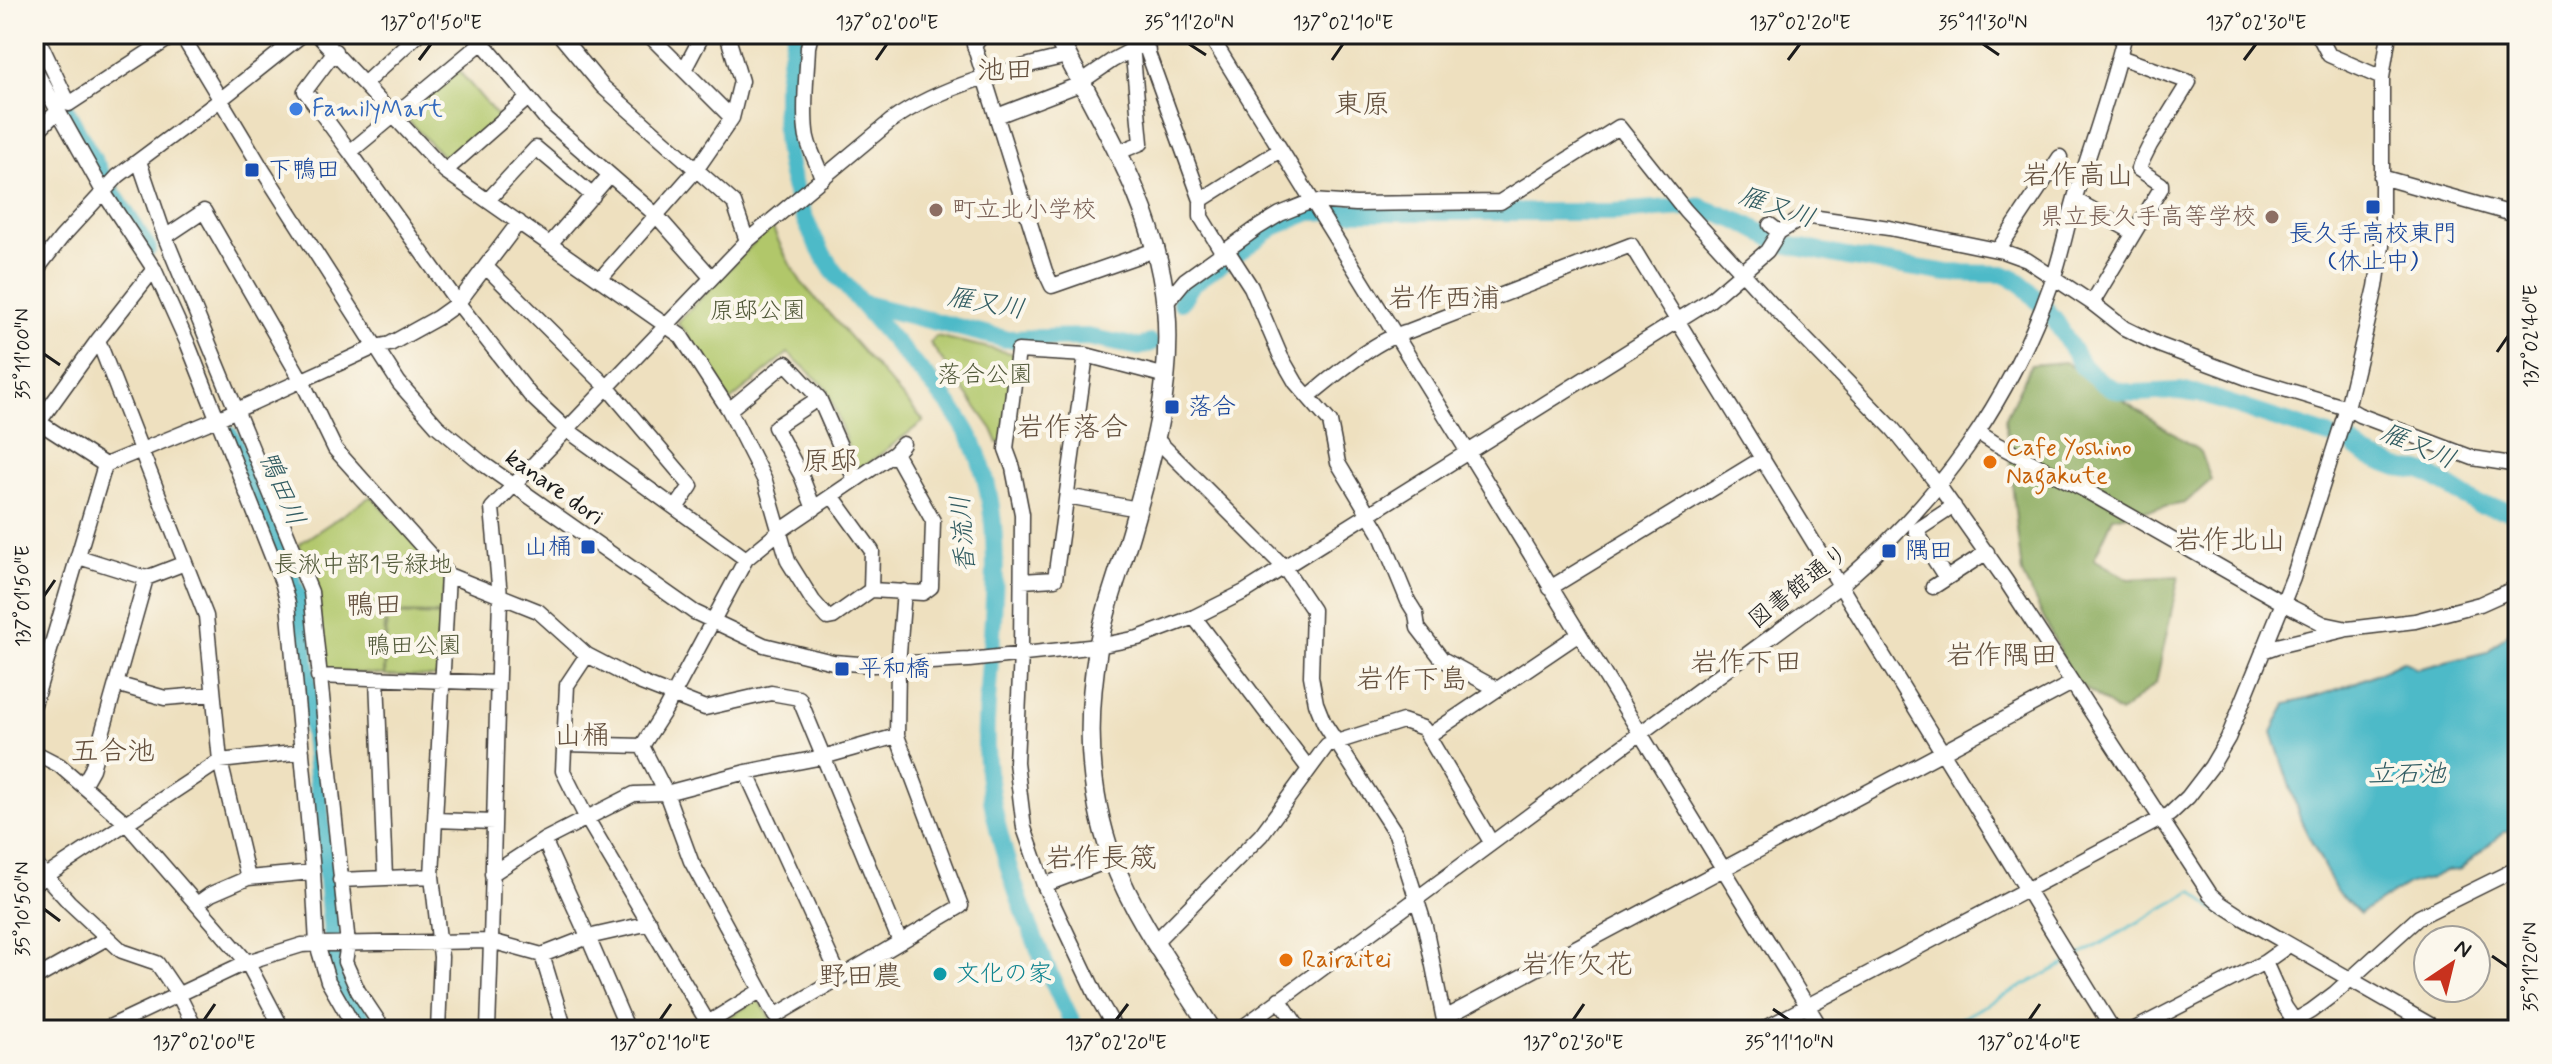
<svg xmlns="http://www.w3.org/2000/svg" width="2552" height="1064" font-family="Mynerve,'Klee One',sans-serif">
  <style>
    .green { fill: #b1c76b; stroke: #667244; stroke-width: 2 }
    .forest { fill: #8cac5f; stroke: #54643e; stroke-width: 2 }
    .water { fill: #4dbac8; stroke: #346b72; stroke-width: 2 }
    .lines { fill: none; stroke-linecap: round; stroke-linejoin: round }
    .stream { stroke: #4dbac8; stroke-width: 3 }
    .river { stroke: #4dbac8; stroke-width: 18 }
    .minor-casing { stroke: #3c3934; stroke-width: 17 }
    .major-casing { stroke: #3c3934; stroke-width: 21 }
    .minor { stroke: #fff; stroke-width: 14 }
    .major { stroke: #fff; stroke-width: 18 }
    .ticks { fill: none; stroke: #1c1c1c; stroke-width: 3 }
    .shop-dot { fill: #3f7fe0; stroke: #fbf7ec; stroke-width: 3 }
    .transit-dot { fill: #1a4fb4; stroke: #fbf7ec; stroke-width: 3 }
    .education-dot { fill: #8d6e63; stroke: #fbf7ec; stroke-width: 3 }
    .food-dot { fill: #e8710a; stroke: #fbf7ec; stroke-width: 3 }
    .culture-dot { fill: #0f9aa8; stroke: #fbf7ec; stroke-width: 3 }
    .labels { text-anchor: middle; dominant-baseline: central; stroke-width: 8; stroke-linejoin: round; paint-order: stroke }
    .shop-label { font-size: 24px; fill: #366cbe; stroke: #fbf7ec; text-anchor: start }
    .transit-label { font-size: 24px; fill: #164399; stroke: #fbf7ec; text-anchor: start }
    .education-label { font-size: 24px; fill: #785e54; stroke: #fbf7ec; text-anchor: start }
    .park-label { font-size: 24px; fill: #505838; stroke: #fbf7ec }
    .food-label { font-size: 24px; fill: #c56008; stroke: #fbf7ec; text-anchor: start }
    .street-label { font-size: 24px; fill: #1c1c1c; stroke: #fbf7ec }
    .culture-label { font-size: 24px; fill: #0d838f; stroke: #fbf7ec; text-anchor: start }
    .water-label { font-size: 26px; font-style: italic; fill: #305b61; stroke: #fbf7ec }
    .quarter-label { font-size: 28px; fill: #64503e; stroke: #fbf7ec }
    .neatline { fill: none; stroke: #1c1c1c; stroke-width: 3 }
    .ticks-label { font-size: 20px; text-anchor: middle; fill: #1c1c1c }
  </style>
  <rect width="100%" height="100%" fill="#fbf7ec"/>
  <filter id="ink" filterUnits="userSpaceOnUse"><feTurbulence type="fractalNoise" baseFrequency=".0125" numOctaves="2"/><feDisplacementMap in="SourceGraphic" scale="16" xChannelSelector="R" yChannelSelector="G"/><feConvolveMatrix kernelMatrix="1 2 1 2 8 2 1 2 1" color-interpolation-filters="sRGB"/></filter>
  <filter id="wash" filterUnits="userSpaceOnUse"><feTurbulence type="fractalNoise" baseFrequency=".006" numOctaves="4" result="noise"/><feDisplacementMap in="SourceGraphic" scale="32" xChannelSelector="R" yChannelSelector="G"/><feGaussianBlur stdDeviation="1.8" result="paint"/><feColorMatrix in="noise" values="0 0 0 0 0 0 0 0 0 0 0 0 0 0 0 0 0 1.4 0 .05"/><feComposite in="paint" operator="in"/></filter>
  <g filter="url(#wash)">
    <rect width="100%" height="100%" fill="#eee0bf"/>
    <path class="green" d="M458 70 499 118 448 162 404 116Z
      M771 225 786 257 801 282 924 421 857 472 827 388 788 353 730 401 686 332 677 323Z
      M936 336 1015 354 1002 442 998 443 992 429 930 343Z
      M371 496 446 577 443 614 385 613 384 675 323 670 317 589 299 544Z
      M387 614 443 616 438 677 385 676Z
      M759 999 777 1030H721L717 1024Z"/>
    <path class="forest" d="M2065 362 2201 452 2211 480 2185 503 2113 517 2094 559 2128 579 2179 576 2156 683 2120 713 2074 680 2022 574 2005 419 2031 365Z"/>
    <path class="water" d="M2518 624V829L2504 832 2459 870 2446 871 2429 879 2408 884 2360 914 2336 891 2301 821 2272 732 2286 704C2328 695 2365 680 2403 661L2417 669 2487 652Z"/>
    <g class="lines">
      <path class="stream" d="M2077 957 2193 891 2211 908 2226 917
        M1938 1030 2065 964"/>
      <path class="river" d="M795 34C791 56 786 79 785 102 781 162 800 223 834 272 858 300 882 327 906 355 934 386 965 417 979 458 1008 537 989 641 986 724 982 823 1032 942 1076 1030
        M34 52 105 181 148 248
        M1181 302 1192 284 1274 227 1310 212H1614L1698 206 1743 223 1783 244 1847 257 1948 273 2003 274 2020 282 2053 317 2083 367 2104 384 2117 390 2134 393 2179 391 2200 394 2329 436
        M861 303 1005 339 1087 337 1139 347 1151 343
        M231 436 298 595 304 641 334 955 345 990 369 1030
        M2345 439 2367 456 2398 468 2420 471 2432 476 2478 505 2514 511 2518 514"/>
    </g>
  </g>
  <g filter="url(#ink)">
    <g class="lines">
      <defs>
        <path id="minor" d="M36 34 69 104 176 34
          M181 34 262 169 399 383 437 426 482 463 694 612 764 645 833 662 873 665 969 660 1098 646 1138 638 1194 617 1246 591 1468 452 1822 1030
          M317 34 445 171 681 336 729 410 765 481 788 561 813 601 828 618 833 617 871 590 923 593 931 587 933 521 895 453
          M492 34 350 152 458 303 530 395 566 429 746 559
          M559 34 603 87 734 203 747 241
          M727 34 741 81 732 118
          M811 34 808 47C807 74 803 104 806 131 807 148 818 162 822 179
          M984 34 974 45 1045 271 1052 286 1155 250
          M1209 34 1468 452 1710 300 1767 251 1779 232
          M2318 34 2329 55 2382 78
          M1147 41 1148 53 1201 200V217L1223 253
          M482 42 547 120 656 215 711 277
          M335 51 305 91 350 152
          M34 68 104 193 154 269 187 342 282 582 288 603 313 872 317 944 302 945 247 962 103 1030
          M684 70 703 34
          M365 83 418 34
          M997 116 1075 86 1113 60 1162 34
          M34 134 57 112
          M1119 152 1141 143 1131 34
          M139 161 165 237 311 592 348 944 345 962 358 991 384 1030
          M445 171 528 98
          M2381 177 2516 215 2518 207
          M488 200 536 148 593 196
          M1201 200 1280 150
          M2075 200 2133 232
          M1770 225 1779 232 1801 219 1811 217 1889 228 2002 251 2027 260 2092 303 2124 328 2159 345 2247 378 2347 408 2359 415 2473 458 2518 465
          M165 237 204 211 302 381 335 449 448 575 538 611 587 655 639 682 705 708 771 693 799 698 900 942
          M550 244 609 176
          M1227 250 1251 287 1281 357 1296 383 1330 422 1338 463 1380 533 1408 601 1416 614 1418 628 1442 659 1497 689
          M1998 250 2060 157
          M486 267 608 388 691 486 676 508
          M34 273 61 238 118 176 220 100 303 34
          M601 278 696 170 732 118 648 34
          M1166 303 1185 280 1257 228 1280 214 1312 201 1356 204 1500 202 1619 127 1685 210 1774 307 1893 429 1939 486 2006 581 2210 894 2220 903 2243 918 2439 1030
          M2092 303 2161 188V184L2138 169 2150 145 2189 82 2120 57
          M98 340 206 616 220 761 248 878
          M1309 396C1335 375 1377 338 1409 331L1631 245 2113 1030
          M729 410 786 363 819 398 855 480
          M34 419 105 465 217 419 375 347 390 344 437 318 458 303 519 222
          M1979 433 1996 444 2083 489 2283 603 2324 624 2348 629 2415 621 2480 604 2518 587
          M34 437 39 422 98 340 154 269
          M1157 440 1284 567 1313 610 1311 676 1316 703 1324 723 1396 834 1425 926 1446 1030
          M903 444 895 453 780 531 746 559 665 710 642 746 666 793 691 861 775 1016 961 906 897 736 898 665 904 591
          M1067 496 1138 509
          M833 497 872 551 871 590
          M814 509 801 475 775 427 819 398
          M79 557 146 578 185 563
          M1946 578 1916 531 1954 506
          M1022 581 1055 579 1086 355
          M1933 587 1987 552
          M1550 588 1763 458
          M1194 617 1309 769
          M2263 651 2277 646 2344 630
          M587 655 567 685 563 771 586 817 708 1023 695 1030
          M318 676 497 683
          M377 678 385 877
          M116 684 165 698 213 694
          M34 704 105 465
          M1428 736 1491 842
          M565 744 642 746
          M34 752 59 765 126 823 247 962 283 1030
          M746 772 840 978
          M83 785 92 769 146 578
          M435 820 494 822
          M34 863 69 902 122 951 157 963 178 994 196 1030
          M492 874 544 840
          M432 876 441 957 438 1030
          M340 880 432 876 448 575
          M34 884 220 761 302 752
          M1044 885 1113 859
          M197 904 211 894 248 878 313 872
          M1156 941 1261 835 1327 745 1403 721 1423 728 1428 736 1579 634
          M542 955 565 1030
          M2265 962 2285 1007 2301 1030
          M34 979 107 938
          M1279 999 1300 1030
          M1444 1018 2072 683
          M712 1029 708 1023 760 991
          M356 1030 328 981 317 944 491 941 500 596 492 508 747 241 891 121C942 85 1006 70 1067 56
          M488 1030 491 941 542 955 588 937 544 840 634 794 666 793 746 772 823 757 897 736
          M628 1030 588 937 650 923
          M1116 1030 1096 995 1044 885 1024 828 1016 762 1021 653 1022 514 1013 468 1006 449 1018 351 1086 355 1166 376
          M1239 1030 1841 585C1939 500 2010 403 2053 279 2063 250 2068 220 2077 191 2094 139 2112 87 2125 34
          M1762 1030 2170 814 2188 797 2211 767 2228 738 2293 578 2347 408 2376 287 2382 246V78L2389 34
          M2133 1030 2265 962 2289 945
          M2279 1030 2311 1011 2335 993 2419 917 2518 868"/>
        <path id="major" d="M1056 34C1101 123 1156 204 1166 307 1173 385 1152 459 1131 532 1120 570 1104 610 1098 649 1086 718 1088 791 1112 858 1135 919 1177 975 1212 1030"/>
      </defs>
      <use href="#minor" class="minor-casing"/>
      <use href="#major" class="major-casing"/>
      <use href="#minor" class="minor"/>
      <use href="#major" class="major"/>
    </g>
  </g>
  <path class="ticks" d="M1189 44 1206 55M1983 44 1999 55M419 60 431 44M876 60 887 44M1332 60 1343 44M1788 60 1800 44M2244 60 2256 44M2497 352 2508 336M44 354 60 365M44 596 55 580M44 909 60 921M2492 956 2508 967M1773 1009 1789 1020M204 1020 215 1004M660 1020 671 1004M1116 1020 1128 1004M1573 1020 1584 1004M2029 1020 2040 1004"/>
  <circle class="shop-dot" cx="296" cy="109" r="8"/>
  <g class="transit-dot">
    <rect x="244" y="162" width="16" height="16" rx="4"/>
    <rect x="2365" y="199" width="16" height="16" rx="4"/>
    <rect x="1164" y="399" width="16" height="16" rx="4"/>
    <rect x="580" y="539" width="16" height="16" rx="4"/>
    <rect x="1881" y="543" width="16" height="16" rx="4"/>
    <rect x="834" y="661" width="16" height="16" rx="4"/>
  </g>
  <g class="education-dot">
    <circle cx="936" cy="210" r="8"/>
    <circle cx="2272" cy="217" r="8"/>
  </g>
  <g class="food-dot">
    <circle cx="1990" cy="462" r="8"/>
    <circle cx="1286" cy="960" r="8"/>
  </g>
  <circle class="culture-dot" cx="940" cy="974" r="8"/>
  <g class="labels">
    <g class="shop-label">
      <text x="312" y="109">FamilyMart</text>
    </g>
    <g class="transit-label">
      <text x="268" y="170">下鴨田</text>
      <text x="2373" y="234" text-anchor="middle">長久手高校東門<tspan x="2373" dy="28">(休止中)</tspan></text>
      <text x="1188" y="407">落合</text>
      <text x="572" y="547" text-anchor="end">山桶</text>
      <text x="1905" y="551">隅田</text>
      <text x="858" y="669">平和橋</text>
    </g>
    <g class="education-label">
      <text x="952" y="210">町立北小学校</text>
      <text x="2256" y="217" text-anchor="end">県立長久手高等学校</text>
    </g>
    <g class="park-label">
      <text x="758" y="311">原邸公園</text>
      <text x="985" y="375">落合公園</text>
      <text x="363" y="565">長湫中部1号緑地</text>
      <text x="414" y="646">鴨田公園</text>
    </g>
    <g class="food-label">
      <text x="2006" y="448">Cafe Yoshino<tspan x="2006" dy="28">Nagakute</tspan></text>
      <text x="1302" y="960">Rairaitei</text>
    </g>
    <g class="street-label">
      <text transform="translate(554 488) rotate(35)">kanare dori</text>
      <text transform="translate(1799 587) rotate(-38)">図書館通り</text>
    </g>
    <g class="culture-label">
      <text x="956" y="974">文化の家</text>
    </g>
    <g class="water-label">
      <text transform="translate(1777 208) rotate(19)">雁又川</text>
      <text transform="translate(986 304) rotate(10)">雁又川</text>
      <text transform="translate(2418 447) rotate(23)">雁又川</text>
      <text transform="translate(281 489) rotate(67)">鴨田川</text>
      <text transform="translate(964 534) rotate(-94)">香流川</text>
      <text x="2407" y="775">立石池</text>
    </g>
    <g class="quarter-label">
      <text x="1005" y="71">池田</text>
      <text x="1362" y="105">東原</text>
      <text x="2078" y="176">岩作高山</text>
      <text x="1444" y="299">岩作西浦</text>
      <text x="1072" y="428">岩作落合</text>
      <text x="830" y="462">原邸</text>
      <text x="2230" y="541">岩作北山</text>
      <text x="374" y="606">鴨田</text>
      <text x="2002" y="656">岩作隅田</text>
      <text x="1746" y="663">岩作下田</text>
      <text x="1412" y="680">岩作下島</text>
      <text x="582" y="736">山桶</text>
      <text x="113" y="752">五合池</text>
      <text x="1101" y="859">岩作長筬</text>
      <text x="1577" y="965">岩作欠花</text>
      <text x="860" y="977">野田農</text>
    </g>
  </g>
  <rect width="2552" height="1064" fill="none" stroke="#fbf7ec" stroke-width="88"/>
  <g transform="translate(2452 964) rotate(35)"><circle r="38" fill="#fbf7ec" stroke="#a29f99" stroke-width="2"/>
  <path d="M0-6L14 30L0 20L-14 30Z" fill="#c8321e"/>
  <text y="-12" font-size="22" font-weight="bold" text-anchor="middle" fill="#1c1c1c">N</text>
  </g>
  <rect x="44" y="44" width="2464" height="976" class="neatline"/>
  <g class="ticks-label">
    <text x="431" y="29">137°01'50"E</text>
    <text x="887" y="29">137°02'00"E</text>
    <text x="1189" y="29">35°11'20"N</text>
    <text x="1343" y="29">137°02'10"E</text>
    <text x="1800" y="29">137°02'20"E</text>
    <text x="1983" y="29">35°11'30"N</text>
    <text x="2256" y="29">137°02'30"E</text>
    <text transform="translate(2530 336) rotate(-90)" y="7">137°02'40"E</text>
    <text transform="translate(22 354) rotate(-90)" y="7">35°11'00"N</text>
    <text transform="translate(22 596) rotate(-90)" y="7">137°01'50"E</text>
    <text transform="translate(22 909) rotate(-90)" y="7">35°10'50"N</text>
    <text transform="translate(2530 967) rotate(-90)" y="7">35°11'20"N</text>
    <text x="204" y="1049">137°02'00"E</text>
    <text x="660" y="1049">137°02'10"E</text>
    <text x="1116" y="1049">137°02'20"E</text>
    <text x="1573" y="1049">137°02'30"E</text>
    <text x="1789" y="1049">35°11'10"N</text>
    <text x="2029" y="1049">137°02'40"E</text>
  </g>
</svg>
